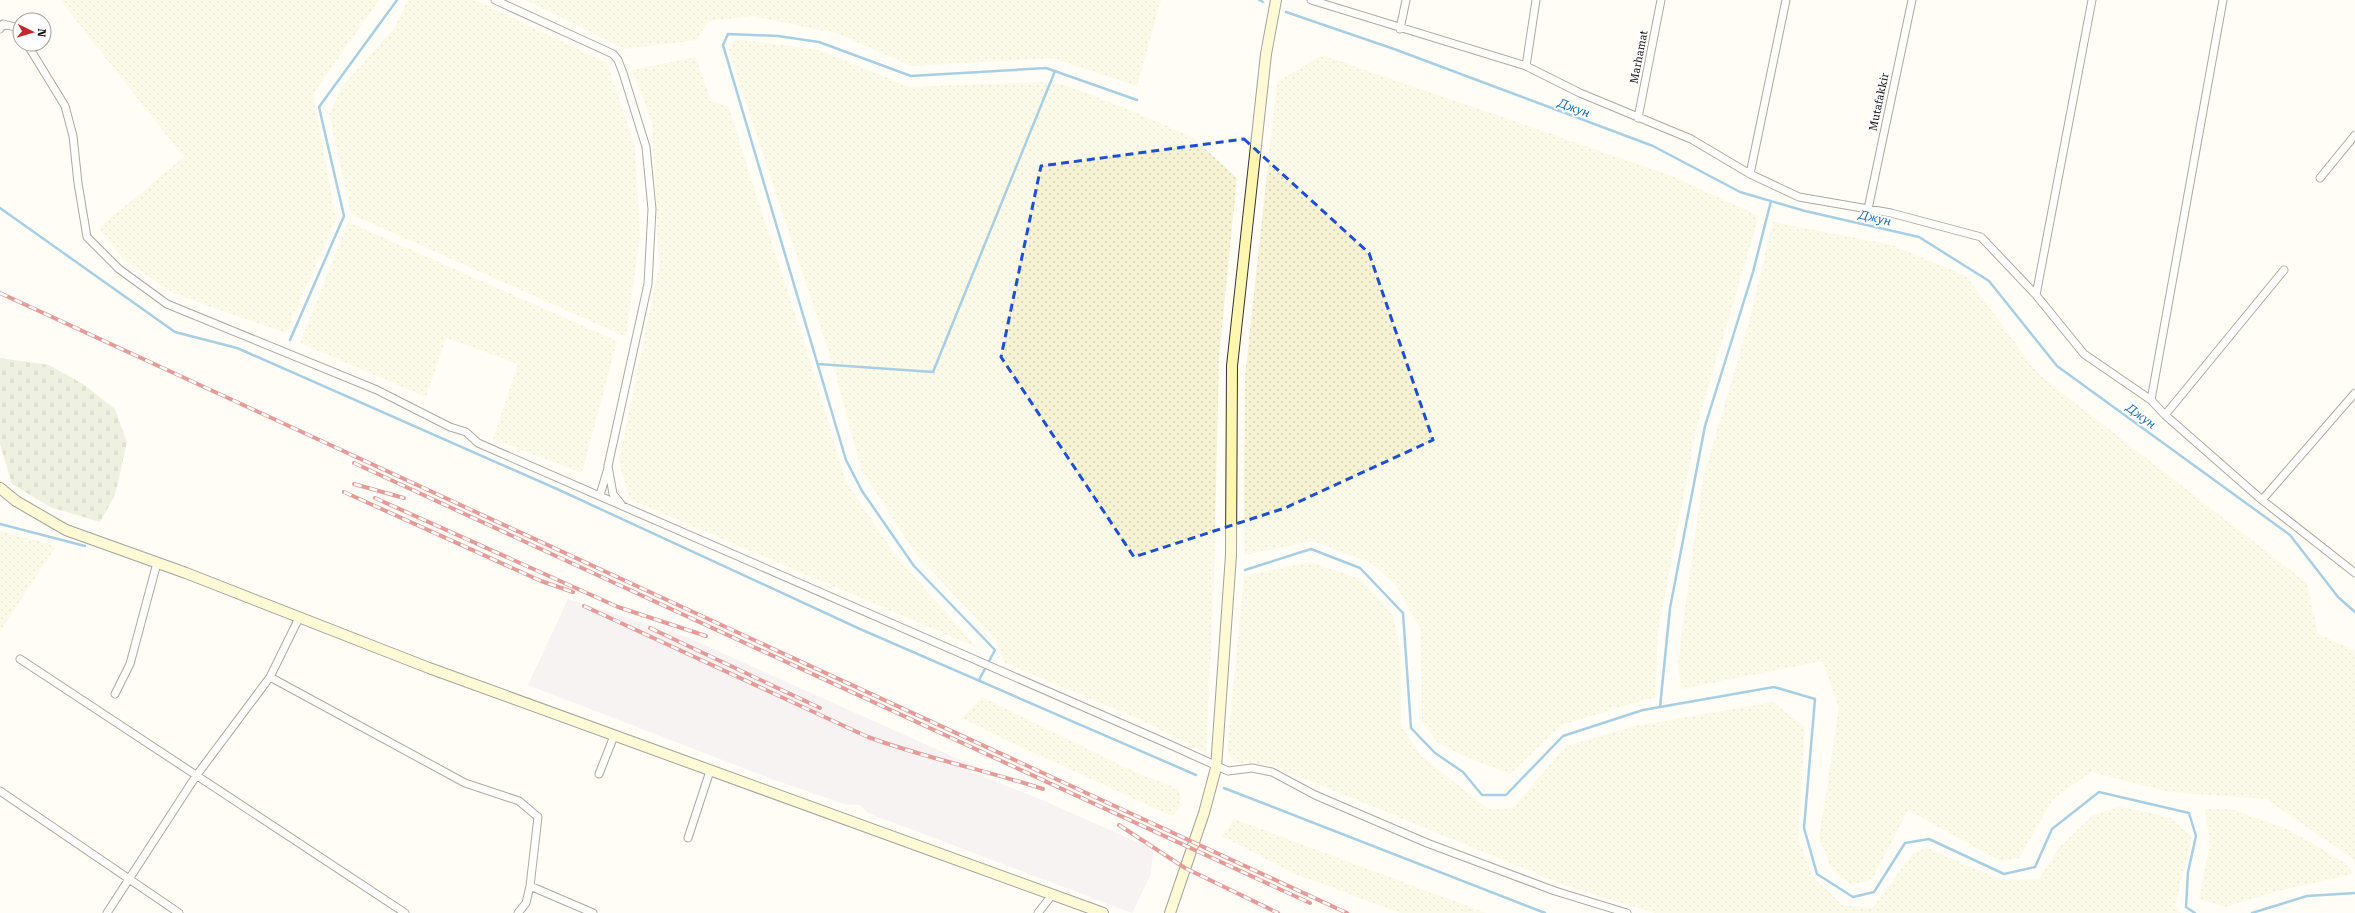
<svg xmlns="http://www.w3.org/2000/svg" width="2355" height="913" font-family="'Roboto Serif',serif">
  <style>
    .industrial { fill: #eee6ef }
    .farmland { fill: url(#farmland-dots) }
    .cemetery { fill: url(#cemetery-stones) }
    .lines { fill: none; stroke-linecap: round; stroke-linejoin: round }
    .stream { stroke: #3f96cf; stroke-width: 2.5 }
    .minor-casing { stroke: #444; stroke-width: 9 }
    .secondary-casing { stroke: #333; stroke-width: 12 }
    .minor { stroke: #fff; stroke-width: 7 }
    .secondary { stroke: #fff6b0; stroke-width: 10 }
    .rail-casing { stroke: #c4262e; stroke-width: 4 }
    .rail { stroke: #fff; stroke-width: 2.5; stroke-dasharray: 8; stroke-linecap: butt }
    .marked { fill: none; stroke: #1d4ed8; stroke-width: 3; stroke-dasharray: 8 5; stroke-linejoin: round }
    .labels { text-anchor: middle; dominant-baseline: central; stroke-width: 4; stroke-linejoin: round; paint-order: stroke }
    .street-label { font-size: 11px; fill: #111; stroke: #fff }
    .water-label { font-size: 12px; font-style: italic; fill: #1768a6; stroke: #fff }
  </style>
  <defs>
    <pattern id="farmland-dots" width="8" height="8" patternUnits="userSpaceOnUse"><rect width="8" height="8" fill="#f6f3d4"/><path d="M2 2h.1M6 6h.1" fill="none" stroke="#d2cfb5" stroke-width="1.8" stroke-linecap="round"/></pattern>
    <pattern id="cemetery-stones" width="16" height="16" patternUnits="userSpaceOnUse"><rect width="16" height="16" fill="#d9e3c4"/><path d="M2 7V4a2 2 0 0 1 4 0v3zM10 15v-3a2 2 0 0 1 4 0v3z" fill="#b9c2a7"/></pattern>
  </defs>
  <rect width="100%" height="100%" fill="#fffdf5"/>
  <path class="industrial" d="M568 599 682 635 974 766 972 772 1042 800 1153 849 1151 874 1132 913 868 813 860 805 844 804 769 778 528 685Z"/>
  <path class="farmland" d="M60 0H379L313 94 336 219 286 333 175 294 123 259 99 228 184 157Z
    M408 0H475L607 63 635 148 640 235 626 337 351 214 329 114 342 87 395 27Z
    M526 0H1161L1137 86 1051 58 911 66 839 34 752 16 709 21 697 40 625 49Z
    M736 39 819 50 909 87 1043 82 1064 85 1123 107 1192 137 1237 178 1219 357 1214 576 1206 753 1141 720 1005 663 996 640 915 553 861 469 836 375 728 49Z
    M1322 55 1667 174 1759 216 1697 425 1658 632 1655 697 1561 725 1510 774 1464 756 1437 742 1422 721 1421 630 1395 584 1371 563 1313 541 1244 555 1245 376 1277 82Z
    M695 57 711 101 728 106 813 371 846 482 897 557 976 647 629 499 619 461 659 266 652 121 632 70Z
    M348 222 617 341 582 473 493 439 518 364 446 338 426 397 300 343Z
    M1773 222 1892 245 1966 276 2038 374 2307 583 2318 634 2355 651V860L2266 799 2170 792 2091 772 2053 799 2019 858 2000 861 1908 810 1872 879 1852 885 1833 871 1819 839 1839 708 1822 661 1681 689 1678 661 1703 478 1749 322Z
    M0 531 56 546 0 631Z
    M1310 562 1360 579 1393 615 1401 654V725L1420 755 1488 809 1513 808 1566 746 1635 726 1773 702 1805 727 1798 838 1812 876 1842 905 1873 908 1913 853 1927 848 2002 880 2039 879 2060 847 2092 816 2119 806 2171 818 2192 837 2175 906 2181 913H1655L1569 887 1274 766 1235 762 1227 752 1244 576Z
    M982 697 1135 772 1179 789 1182 805 1172 816 1006 740 962 718Z
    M2205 809H2231L2285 828 2345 863 2353 874 2274 892 2225 907 2199 899 2210 843Z
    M1234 819 1486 913H1400L1293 873 1222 836Z"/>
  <path class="cemetery" d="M0 358 49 365 83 384 115 409 127 442 115 495 100 522 50 507 12 484 0 444Z"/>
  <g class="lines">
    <path class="stream" d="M1259 0 1263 2
      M1286 12 1394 49 1653 146 1740 192 1805 211 1919 237 1989 281 2057 366 2290 535 2338 597 2355 612
      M0 208 175 332 237 348 557 489 860 629 1196 775
      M290 340 344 216 319 107 397 0
      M818 364 933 372 1055 71
      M0 524 85 546
      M1245 570 1311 549 1360 568 1403 613 1411 728 1435 753 1463 772 1482 795H1506L1563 736 1643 710 1774 687 1815 699 1804 828 1817 874 1853 897 1874 892 1905 843 1929 839 2004 874 2035 867 2052 829 2099 792 2189 813 2196 836 2188 872 2186 907 2195 913
      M979 680 995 650 914 566 862 491 846 460 723 45 728 34 778 36 819 42 911 76 1046 68 1137 100
      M1660 707 1670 608 1705 426 1753 272 1771 201
      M1224 788 1545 913
      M2252 913 2307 896 2355 893"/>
    <defs>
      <path id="minor" d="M495 0 613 54 618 60 623 73 646 147 652 209 648 284 608 466 613 494 621 504
        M1311 0 1526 66 1580 93 1691 139 1750 174 1799 197 1891 213 1981 237 2036 295 2084 354 2151 400 2165 415 2262 500 2355 573
        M0 29 3 24 15 27 20 33
        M1400 29 1406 0
        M27 44 65 106 73 136 78 183 87 237 119 269 167 304 377 390 450 427 466 432 478 443 1164 742 1228 771 1252 768 1272 772 1315 795 1427 843 1555 891 1627 913
        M1526 66 1536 0
        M1638 118 1661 0
        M1750 174 1786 0
        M2320 178 2355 135
        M1868 209 1912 0
        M2036 295 2092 0
        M2151 400 2223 0
        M2165 415 2284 270
        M600 495 608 468
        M2262 500 2355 393
        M20 659 405 913
        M270 677 465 783 519 801 538 817 530 886 526 903 518 913
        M115 694 130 664 157 563
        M599 774 614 736
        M0 791 179 913
        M688 838 710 771
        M530 886 593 913
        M107 913 196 776 270 677 299 618
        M1038 913 1052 895"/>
      <path id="secondary" d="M0 488 16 501 66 530 186 573 429 668 1103 913
        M1170 913 1204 813 1216 768 1231 555 1232 366 1266 54 1276 0"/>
    </defs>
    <use href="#minor" class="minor-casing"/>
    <use href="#secondary" class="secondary-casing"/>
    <use href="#minor" class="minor"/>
    <use href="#secondary" class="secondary"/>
    <defs>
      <path id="rail" d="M0 293 1347 913
        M354 463 1310 903
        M354 484 404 498
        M344 492 541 581 573 592
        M375 498 618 607 706 636
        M584 606 868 737C925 758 985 770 1043 789
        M650 628 820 708
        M1119 825 1185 868 1278 913"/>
    </defs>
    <use href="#rail" class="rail-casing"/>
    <use href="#rail" class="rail"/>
  </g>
  <path d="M0 0H2355V913H0ZM1244 139 1369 253 1433 440 1285 508 1134 557 1001 357 1041 166Z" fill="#fffdf5" fill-opacity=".55" fill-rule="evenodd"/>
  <path class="marked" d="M1244 139 1369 253 1433 440 1285 508 1134 557 1001 357 1041 166Z"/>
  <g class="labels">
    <g class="street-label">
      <text transform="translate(1639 57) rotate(-79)">Marhamat</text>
      <text transform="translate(1879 102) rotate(-78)">Mutafakkir</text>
    </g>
    <g class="water-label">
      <text transform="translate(1574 108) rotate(20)">Джун</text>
      <text transform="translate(1875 218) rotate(13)">Джун</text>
      <text transform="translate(2141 416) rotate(36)">Джун</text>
    </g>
  </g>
  <g transform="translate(32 32) rotate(95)"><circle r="19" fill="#ffffff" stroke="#a0a0a0"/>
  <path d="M0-3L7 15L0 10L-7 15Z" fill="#c4262e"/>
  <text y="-6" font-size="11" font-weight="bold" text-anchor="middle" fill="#111111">N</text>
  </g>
</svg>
